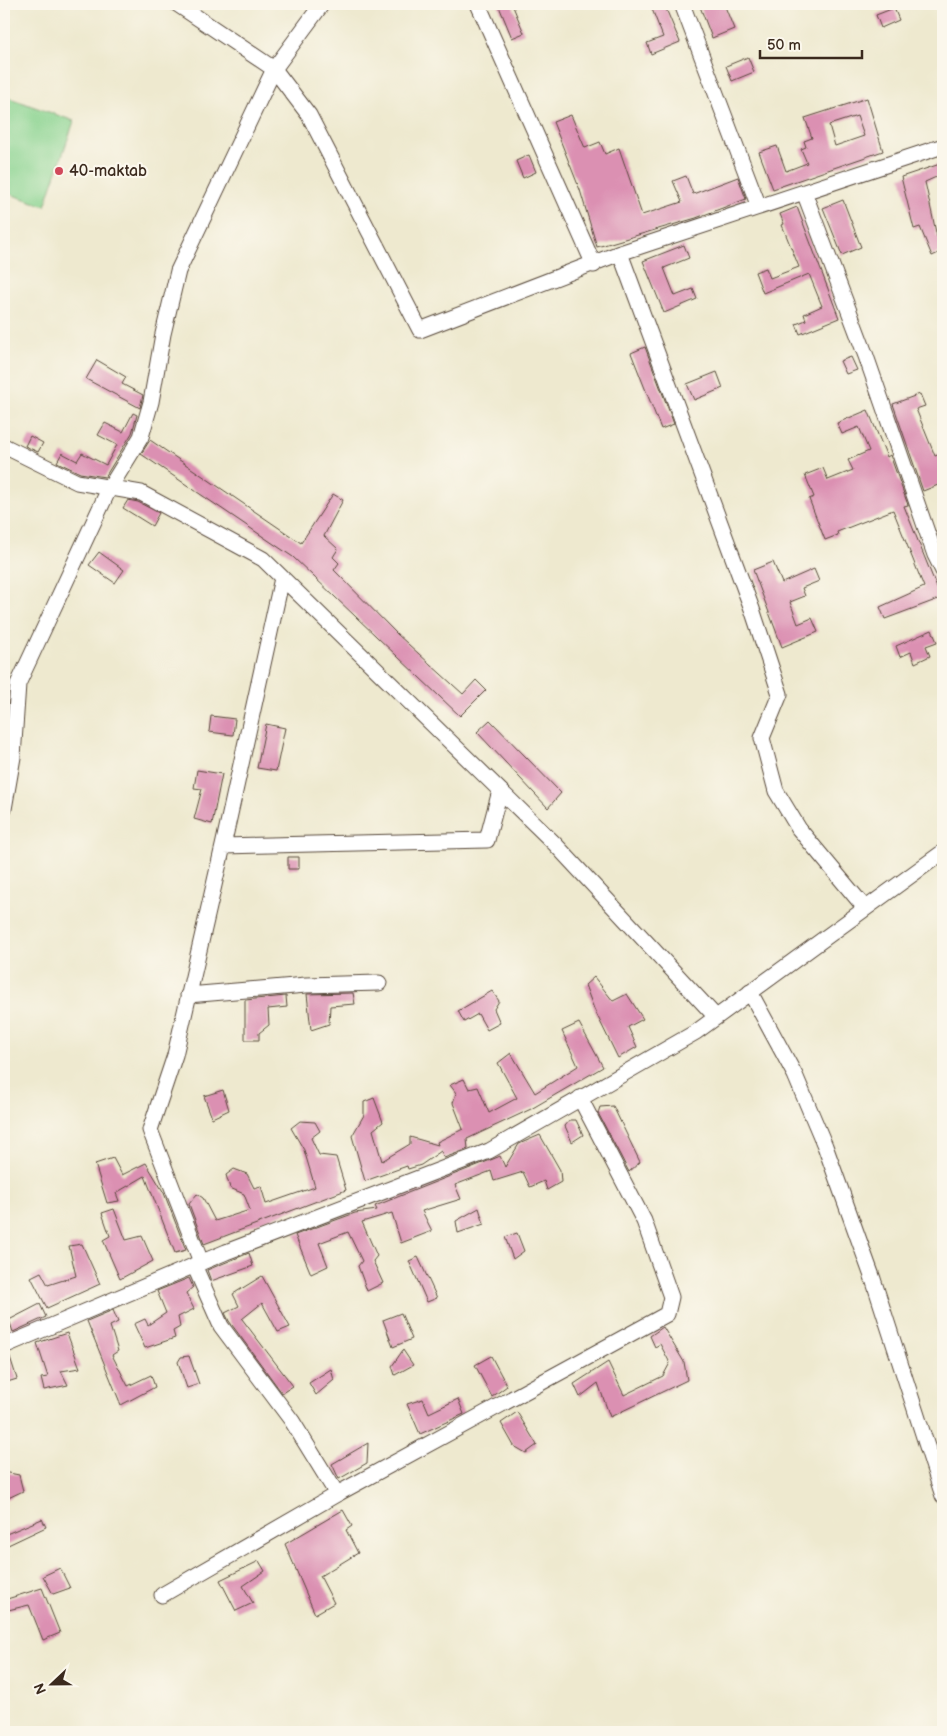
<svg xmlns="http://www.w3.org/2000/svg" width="947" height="1736" font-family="'Balsamiq Sans',sans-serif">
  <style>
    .green { fill: #89d38f; stroke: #627e56 }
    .building { fill: #db90b2; fill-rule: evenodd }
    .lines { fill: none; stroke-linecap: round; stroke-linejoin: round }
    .minor-casing { stroke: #564739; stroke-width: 17 }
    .minor { stroke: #fff; stroke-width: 15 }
    .poi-dot { fill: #d1495b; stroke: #fbf7ec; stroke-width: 2 }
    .labels { text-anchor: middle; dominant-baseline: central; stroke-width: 4.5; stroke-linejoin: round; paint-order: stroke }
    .poi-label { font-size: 16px; fill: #3b2a1e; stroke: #fbf7ec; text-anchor: start }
  </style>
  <rect width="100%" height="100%" fill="#fbf7ec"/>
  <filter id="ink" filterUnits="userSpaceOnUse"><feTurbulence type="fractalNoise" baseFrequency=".02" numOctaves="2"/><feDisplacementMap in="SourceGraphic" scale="10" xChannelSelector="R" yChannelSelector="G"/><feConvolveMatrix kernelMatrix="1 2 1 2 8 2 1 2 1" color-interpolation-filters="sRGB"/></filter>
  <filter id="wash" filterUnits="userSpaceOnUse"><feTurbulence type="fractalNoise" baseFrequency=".0096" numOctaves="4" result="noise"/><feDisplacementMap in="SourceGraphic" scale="20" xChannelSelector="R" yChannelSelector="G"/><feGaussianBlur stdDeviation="1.12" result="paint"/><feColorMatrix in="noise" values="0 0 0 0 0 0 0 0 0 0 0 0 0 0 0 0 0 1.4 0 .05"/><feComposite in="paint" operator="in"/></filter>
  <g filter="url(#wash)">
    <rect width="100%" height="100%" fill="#eee9cf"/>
    <path class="green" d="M4 96 74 121 45 206 4 192Z"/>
    <g id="blocks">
      <path class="building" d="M498 4H512L524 33 512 38Z
        M650 4H664L680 42 651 54 647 43 663 37Z
        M699 4H724L734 29 712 38Z
        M894 8 899 20 881 28 876 15Z
        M748 57 754 72 732 81 726 66Z
        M867 98 883 151 773 189 759 152 777 146 786 171 807 163 801 149 806 147 804 141 812 138 805 118ZM857 116 864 136 835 146 829 125Z
        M571 115 585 148 600 142 605 154 619 148 642 215 682 202 673 181 686 176 693 194 738 177 746 199 696 218 597 247 580 190 553 122Z
        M529 155 536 172 523 178 516 161Z
        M943 163V174L925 182 937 237 943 234V251L932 256 920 227 914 229 901 177Z
        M843 200 861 247 842 255 823 208Z
        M797 207 839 318 800 334 796 324 806 320 804 314 822 306 809 274 763 293 755 272 766 268 770 278 799 267 782 225 784 224 780 214Z
        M684 245 689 258 664 268 675 296 693 289 697 299 664 313 643 261Z
        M645 347 674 424 661 429 631 353Z
        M851 357 857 370 846 374 840 361Z
        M97 360 126 377 122 384 143 395 140 408 86 379Z
        M717 372 723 388 694 400 687 384Z
        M920 394 925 406 916 409 935 456 940 454 943 463V483L923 491 893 404Z
        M868 410 887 457 890 455 908 505 904 506 941 598 885 619 880 607 924 587 893 510 837 532 838 535 825 540 809 499 814 497 805 475 823 468 828 480 853 470 848 460 869 451 859 427 842 434 837 423Z
        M133 413 137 415 132 433 105 477 80 473 57 462 62 453 77 461 82 453 106 465 117 445 98 435 105 423 123 432Z
        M30 436 43 443 38 452 25 446Z
        M150 440 301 543 333 494 343 500 324 536 338 549 333 557 339 563 334 570 397 634 463 694 476 680 486 690 460 716 293 557 141 454Z
        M128 500 138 502 159 513 152 526 123 508Z
        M99 552 124 570 115 583 89 565Z
        M773 562 782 583 814 569 819 581 802 588 805 596 790 602 798 624 812 618 818 632 782 647 753 570Z
        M932 630 937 642 926 646 930 656 915 663 911 652 900 657 896 646Z
        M211 716 235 719 233 735 209 732Z
        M490 720 561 793 548 808 477 732Z
        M266 724 285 728 276 771 257 768Z
        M197 770 222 774 212 824 194 819 202 789 194 788Z
        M288 857H299V869H288Z
        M594 977 613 1001 627 994 643 1019 628 1027 637 1047 618 1058 594 1009 585 985Z
        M492 991 499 1001 494 1009 500 1023 487 1030 478 1014 464 1022 458 1011Z
        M353 993 355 1004 330 1006 329 1024 311 1030 307 994Z
        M286 996 287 1007 268 1009 269 1025 259 1033V1040H245V1000Z
        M579 1023 603 1067 531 1109 467 1139 468 1149 444 1158 441 1151 421 1165 408 1169 407 1166 365 1181 352 1136 364 1115V1102L374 1098 383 1122 373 1130 382 1161 410 1144V1137L438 1145 437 1142 463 1129 453 1103 456 1093 450 1085 464 1079 469 1089 478 1087 489 1113 517 1098 498 1063 511 1053 535 1093 578 1066 562 1031Z
        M223 1090 229 1110 212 1118 204 1096Z
        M613 1106 640 1162 629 1172 598 1113 600 1107Z
        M570 1120H576L583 1135 572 1142 565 1126Z
        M300 1121 315 1122 320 1131 311 1138 319 1155 336 1157 346 1190 204 1244 189 1204 197 1194 203 1198 215 1221 250 1210 244 1194 230 1188 226 1175 234 1169 247 1174 254 1188 261 1186 266 1204 315 1187 304 1150 291 1128Z
        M540 1135 560 1170 561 1182 547 1190 544 1181 530 1187 523 1172 494 1181 491 1171 455 1185 461 1199 422 1211 432 1231 401 1243 392 1213 362 1222 377 1256 373 1261 383 1283 367 1291 358 1266 362 1261 348 1232 319 1243 328 1266 311 1274 295 1235 355 1213 377 1210 375 1206 498 1157 500 1156 505 1167 519 1144Z
        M113 1158 122 1175 146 1163 164 1193 186 1250 175 1253 145 1176 116 1193 119 1201 107 1203 95 1164Z
        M479 1208 484 1224 458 1233 456 1221Z
        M114 1209 126 1240 142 1236 153 1261 120 1279 103 1240 110 1236 102 1213Z
        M517 1233 524 1251 513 1259 505 1237Z
        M82 1244 100 1284 47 1308 31 1277 41 1272 48 1285 76 1276 69 1246Z
        M249 1253 253 1266 211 1281 207 1270Z
        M418 1257 437 1298 427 1302 409 1261Z
        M262 1276 290 1327 278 1332 262 1303 242 1319 293 1386 282 1393 229 1321 225 1313 239 1306 233 1294Z
        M189 1278 193 1287 186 1293 194 1309 178 1317 180 1327 173 1331 175 1338 145 1348 134 1324 145 1319 148 1325 166 1313 157 1291Z
        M40 1304 46 1317 13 1332 9 1320Z
        M113 1310 118 1322 110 1326 118 1351 112 1355 128 1386 151 1375 155 1387 121 1405 87 1321Z
        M401 1313 412 1339 393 1347 383 1320Z
        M663 1327 684 1362 687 1380 610 1417 598 1383 580 1397 574 1384 608 1362 624 1395 663 1376 670 1363 660 1344 655 1347 650 1336Z
        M67 1333 80 1368 61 1371 68 1385 44 1390 41 1378 48 1377 37 1343Z
        M403 1350 413 1365 395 1375 392 1366Z
        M9 1354 17 1379 4 1383V1355Z
        M189 1356 199 1384 187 1388 178 1362 181 1357Z
        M491 1356 507 1386 492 1397 475 1365Z
        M331 1369 334 1380 316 1395 309 1383Z
        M423 1399 429 1413 458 1399 464 1414 420 1434 407 1404Z
        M517 1412 537 1445 526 1453 514 1446 501 1423Z
        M368 1443 367 1463 339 1479 332 1464Z
        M4 1472 19 1475 23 1491 4 1500Z
        M343 1510 352 1526 346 1530 358 1553 320 1576 334 1603 315 1614 285 1544Z
        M42 1519 46 1527 8 1545 4 1535Z
        M259 1561 265 1571 243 1586 253 1603 236 1611 220 1580Z
        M60 1568 70 1588 53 1594 43 1576Z
        M42 1588 60 1633 43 1640 29 1605 4 1611V1600Z"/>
    </g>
  </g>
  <g filter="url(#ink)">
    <use href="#blocks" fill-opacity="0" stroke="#564739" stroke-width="1"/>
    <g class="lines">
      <defs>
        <path id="minor" d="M322 4 274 69 309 115 420 330 620 253 943 146
          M478 4 594 265
          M682 4 759 207
          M804 192 866 356 935 555 943 571
          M620 253 752 609 780 694 762 738 776 791 799 829 865 908
          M4 446 77 482 141 493 263 559 555 844 716 1017
          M4 809 13 757 18 684 109 489 141 437 151 402 163 334 178 271 274 69 177 4
          M223 846 282 578
          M750 992 795 1075 825 1146 873 1279 943 1496
          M188 995 306 985 379 983
          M201 1262 150 1130 175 1055 223 846 487 840 500 791
          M194 1265 221 1326 292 1421 337 1494
          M4 1346 226 1252 489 1151 696 1032 943 852
          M162 1595 337 1494 667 1314 671 1297 644 1221 580 1098"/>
      </defs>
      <use href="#minor" class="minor-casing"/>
      <use href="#minor" class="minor"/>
    </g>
  </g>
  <circle class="poi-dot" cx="59" cy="171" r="5"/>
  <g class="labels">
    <g class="poi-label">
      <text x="69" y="171">40-maktab</text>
    </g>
  </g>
  <rect width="947" height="1736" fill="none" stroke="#fbf7ec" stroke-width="20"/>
  <g transform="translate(52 1684) rotate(248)" stroke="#fbf7ec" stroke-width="4" paint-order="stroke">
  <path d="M0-4L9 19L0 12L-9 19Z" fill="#3b2a1e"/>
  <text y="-8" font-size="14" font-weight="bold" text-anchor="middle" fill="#3b2a1e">N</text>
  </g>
  <path d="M760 50v8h102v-8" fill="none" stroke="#3b2a1e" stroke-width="2.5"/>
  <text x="767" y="50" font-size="15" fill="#3b2a1e" stroke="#fbf7ec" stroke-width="4" paint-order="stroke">50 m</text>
</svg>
